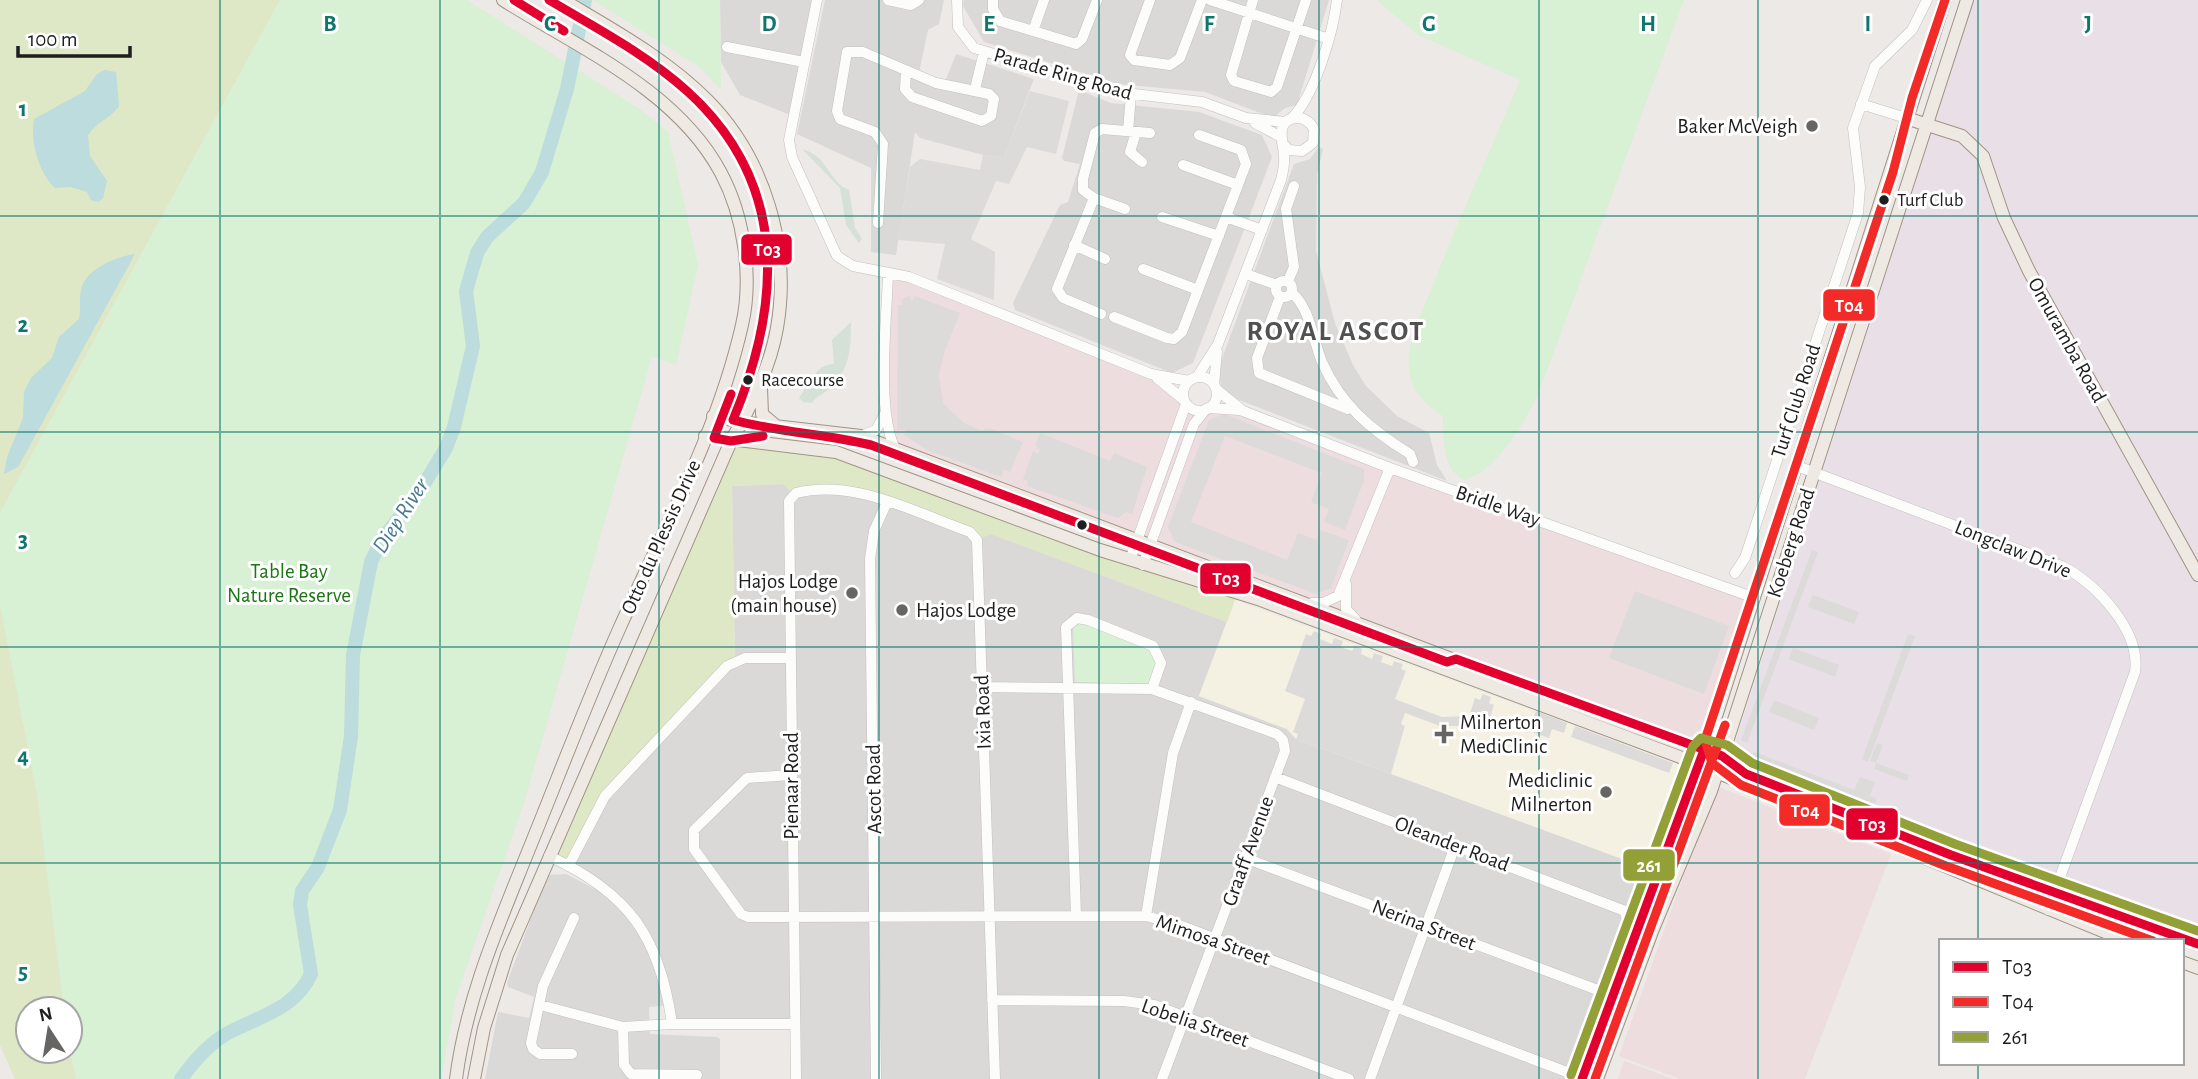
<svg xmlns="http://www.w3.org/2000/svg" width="2198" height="1079" font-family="'Alegreya Sans',sans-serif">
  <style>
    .residential { fill: #dbd9d8 }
    .commercial { fill: #edddde }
    .industrial { fill: #e9dfe6 }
    .education { fill: #f5f1e2 }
    .grass { fill: #dee7c6 }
    .wetland { fill: #d5e1d7 }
    .park { fill: #d8f0d3 }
    .parking { fill: #dcdbda }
    .water { fill: #bcdcdd }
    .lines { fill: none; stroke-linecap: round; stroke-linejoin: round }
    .river { stroke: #bcdcdd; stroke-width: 14 }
    .minor-casing { stroke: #c2c0bf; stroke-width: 11 }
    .major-casing { stroke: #a19384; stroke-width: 14 }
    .minor { stroke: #fcfcfb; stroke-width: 10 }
    .major { stroke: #efe9e4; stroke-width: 12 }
    .bus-1-casing { stroke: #fff; stroke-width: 14 }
    .bus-2-casing { stroke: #fff; stroke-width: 14 }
    .bus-3-casing { stroke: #fff; stroke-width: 14 }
    .bus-1 { stroke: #e2002f; stroke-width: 9 }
    .bus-2 { stroke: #f22b29; stroke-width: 9 }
    .bus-3 { stroke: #92a037; stroke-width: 9 }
    .grid { fill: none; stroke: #0f766e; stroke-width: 2; stroke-opacity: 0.55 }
    .poi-dot { fill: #666564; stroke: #fff; stroke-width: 2.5 }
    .bus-dot { fill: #1e1e1e; stroke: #fff; stroke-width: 2.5 }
    .labels { text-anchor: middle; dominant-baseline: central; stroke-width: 6; stroke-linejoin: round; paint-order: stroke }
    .bus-label { font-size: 19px; fill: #1e1e1e; stroke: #fff; text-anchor: start }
    .street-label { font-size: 21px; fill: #1e1e1e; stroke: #fff }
    .poi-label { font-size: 21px; fill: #1e1e1e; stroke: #fff; text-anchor: end }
    .park-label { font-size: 21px; fill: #1a7612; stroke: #fff }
    .water-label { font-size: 23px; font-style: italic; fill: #467891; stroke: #fff }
    .district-label { font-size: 28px; font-weight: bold; letter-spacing: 2px; fill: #515151; stroke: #fff }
    .grid-label { font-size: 23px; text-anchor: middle; font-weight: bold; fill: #0f766e; stroke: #fff; stroke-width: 6; stroke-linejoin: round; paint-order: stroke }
    .line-badge { stroke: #fff; stroke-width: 2.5 }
    .badge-label { font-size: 19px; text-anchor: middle; font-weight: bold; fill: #fff }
  </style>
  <rect width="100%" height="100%" fill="#ece9e6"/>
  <path class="residential" d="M720 0H817L793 116 740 95 721 62Z
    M825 0H944L939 24 928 30 919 73 945 82 956 54 1034 79 1004 157 983 155 920 138 915 132 896 255 871 252V168L797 134Z
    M964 0H1329L1297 105 1285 108 1273 118 1205 92 1118 84 984 42 963 6Z
    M1079 90 1111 103 1199 112 1262 135 1272 157 1193 363 1172 373 1015 310 1013 303 1060 205 1068 202 1080 164 1064 161 1062 158Z
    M1319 147 1323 149 1317 175 1316 251 1335 323 1353 365 1366 386 1397 416 1429 433 1437 465 1447 481 1224 394 1217 372 1294 164 1310 159Z
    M783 484 864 494 977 539 991 534 1227 622 1199 696 1287 729 1297 739 1644 867 1570 1079H796L795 1025 672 1024 669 1005 649 1007 650 1034 717 1037 720 1039V1079H485L498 1012 529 1018 534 997 508 987 507 983 547 875 566 874 595 889 598 883 569 865 595 809 735 660 732 486Z"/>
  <path class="commercial" d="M888 273 1151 374 1195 410 1227 408 1755 598 1704 750 895 449 888 431Z
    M1716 786 1891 854 1805 1079H1680L1619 1056Z
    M1624 1061 1630 1063 1673 1079H1618Z"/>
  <path class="industrial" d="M1974 0H2198V927L1741 755 1735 743Z"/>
  <path class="education" d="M1235 600 1678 764 1679 780 1644 867 1296 739 1287 729 1199 696Z"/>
  <path class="grass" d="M0 0H280L0 513Z
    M731 441 819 448 1258 599 1235 600 1227 622 991 534 977 540 864 494 794 495 783 484 732 486 735 660 605 796 569 865 549 856Z
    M0 605 37 793 64 1009H28V1051L70 1050 76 1079H15L0 1045Z"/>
  <path class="wetland" d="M802 149C829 156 828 182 849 190L855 228 862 239 859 243 846 225 840 188Z
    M851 322C851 348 850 371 829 389 823 395 817 395 812 403L803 402 799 398C809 385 815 364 834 364L832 340Z"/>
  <path class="park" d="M280 0H467L638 108 668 132 698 265 676 365 652 356 524 803 456 997 441 1079H76L70 1050V1009H64L37 793 0 605V513Z
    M593 0H720L721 90 701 68Z
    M1377 0H1684L1538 395C1522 425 1500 468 1465 480 1441 470 1444 438 1443 416 1426 404 1412 393 1409 370 1406 341 1423 310 1434 283 1460 215 1492 148 1520 80L1418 35Z
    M1080 622 1150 647 1157 661 1148 684 1075 682 1073 628Z"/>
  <path class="parking" d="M1030 91 1069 101 1056 154 1027 147 1009 184 996 181 971 239 995 252 994 300 937 279 945 244 898 240 910 167 920 159 980 170 983 155 1004 157Z
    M909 296 912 301 915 296 960 313 945 350 939 375 943 403 964 423 980 430 992 429 1023 442 1010 472 1004 470 1001 477 927 450 904 435 906 430H897L898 305H903L901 300Z
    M1224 414 1364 469V480L1345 530 1324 522 1329 509 1311 502 1322 473 1225 436 1191 522 1287 560 1298 533 1317 540 1321 530 1349 540 1331 588 1316 594 1175 542 1168 527 1209 420Z
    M1040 433 1110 461 1114 453 1147 467 1132 514 1126 512 1118 518 1027 486 1028 481 1023 479 1033 451 1038 454 1040 449 1035 446Z
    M1812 550 1818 552 1747 743 1741 740Z
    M1635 591 1729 626 1704 694 1609 658Z
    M1813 595 1859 612 1854 624 1808 607Z
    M1314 631 1321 634 1320 639 1332 644 1334 638 1343 641 1341 647 1352 651 1355 646 1362 649 1361 654 1372 659 1374 653 1383 656 1381 662 1392 666 1394 661 1403 664 1401 669 1406 671 1395 699 1442 717 1465 716V726H1440L1405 713 1401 724 1405 726 1391 774 1296 739 1298 734 1293 732 1305 699 1285 691 1306 634 1311 636Z
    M1908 634 1915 636 1868 762 1862 759Z
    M1793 648 1839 665 1835 677 1789 659Z
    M1483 694 1491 697 1489 703 1494 705 1489 721 1479 717 1477 723 1468 719 1475 698 1480 700Z
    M1774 700 1819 718 1814 730 1769 712Z
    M1536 711 1567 723 1564 733 1552 729 1549 738 1518 727 1523 715 1533 719Z
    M1575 726 1673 763 1669 773 1571 737Z
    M1877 743 1883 745 1876 763 1909 775 1907 781 1874 769 1876 763 1870 761Z
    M1754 752 1854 790 1860 777 1875 782 1870 796 1877 799 1875 804 1752 757Z"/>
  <path class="water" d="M105 70 116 72 119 106C110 119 97 121 88 135L90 156 107 181 103 198 98 202 91 200 87 192 71 187 55 188C39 173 30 142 34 119L85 91 97 74Z
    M135 254 18 467 4 474 7 457 23 418 24 392 31 378 52 358 59 337 79 319C81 310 79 299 81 290 86 268 116 257 135 254Z"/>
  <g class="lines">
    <path class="river" d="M181 1079C193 1062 210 1043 228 1033 260 1016 295 1009 311 974L300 905 302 891 318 867 340 810 351 736 353 655 371 562 381 541 420 491 446 448 454 427 473 346 466 291 477 253 487 237 524 203 542 172 567 89 585 0"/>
    <defs>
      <path id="minor" d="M817 0 789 140 792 157 837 256 853 266 909 277 1151 374 1189 381
        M888 0 911 5 919 0
        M957 0 958 27 974 48 1117 92 1202 102 1246 118 1286 122
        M993 0V9L1000 21 1076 44 1082 39 1097 0
        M1150 0 1130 55 1134 60 1170 65 1180 58 1202 0
        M1210 0 1329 39
        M1253 0 1231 75 1234 81 1271 92 1277 87 1306 0
        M1033 31 1044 0
        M727 47 804 62
        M975 89 984 52
        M1861 104 1906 118
        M1291 119C1315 96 1333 32 1337 0
        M1255 123 1281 137
        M1128 131 1131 95
        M1136 132 1130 152 1142 162
        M1183 165 1238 185
        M1094 198 1057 289 1063 298 1101 314
        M1125 209 1094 198 1083 190V179L1095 133 1102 129 1150 133
        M1162 217 1219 236
        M1226 217 1262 230
        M878 223 883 144 875 132 840 119 837 111 847 52H863L936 83 989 94 994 99 991 116 982 121 912 97 905 89 906 72
        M1074 245 1105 259
        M1143 269 1198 290
        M888 273C887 318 876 410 895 449
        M1246 274 1277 285
        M1276 289a8 8 0 1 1 16 0a8 8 0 1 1-16 0Z
        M1288 281 1294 267 1286 209 1294 186
        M1292 293C1310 308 1313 340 1322 362 1341 405 1371 430 1410 454L1413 462
        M1280 297 1257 358 1259 373 1348 409
        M1114 317 1167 338 1174 339 1182 332 1246 164 1241 150 1199 135
        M1197 377 1218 344 1281 180C1283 172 1285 164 1284 157 1284 143 1274 121 1295 118 1304 117 1310 122 1314 129L1313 143 1302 151 1289 150 1282 143
        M1183 394a17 17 0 1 1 34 0a17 17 0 1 1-34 0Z
        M1157 378 1184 400
        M1214 385 1217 351
        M1216 389 1243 411 1390 468 1755 598
        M1208 408 1239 410
        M861 436 876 430 884 415
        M1797 466 2064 567C2097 585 2141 631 2135 672L2048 910
        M1130 560 1186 404
        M1143 565 1194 424 1206 409
        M1735 573 1745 558 1858 213 1860 187 1853 128 1875 66 1912 30 1927 0
        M1346 584V609L1356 620
        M1312 603H1323L1338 596 1390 468
        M982 687 1152 689 1277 734 1283 740 1285 751 1162 1079
        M791 775 747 778 694 830V849L741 914 748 917 1146 916 1179 925 1572 1074
        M1275 777 1625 911 1628 925 1570 1079
        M549 856C629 893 660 937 672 1024H795
        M1245 858 1603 992
        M569 865 605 796 727 666 745 658H790
        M1076 915 1066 627 1077 618 1088 620 1153 646 1161 663 1152 689
        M1146 916 1173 753 1191 702
        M992 1000 1124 1001 1154 1005 1349 1079
        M540 1005 623 1027 672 1024
        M623 1027 624 1065 631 1074 697 1075
        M572 1054H540L533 1049 531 1043 543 986 574 918
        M796 1079 789 501 796 493C854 478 916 513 970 532L977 540 995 1079
        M876 1079 870 559 874 531 887 502
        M1370 1079 1455 846"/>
      <path id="major" d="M1906 118 1962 136 1983 156 2004 218 2029 271 2198 575
        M761 388 762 414 775 425
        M713 416 741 422 861 436 1518 684 2198 934
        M705 436 836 452 1100 550 1258 599 1680 757 2127 941
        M2182 962 2198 968
        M456 1079C466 1001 496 931 525 859 557 781 586 703 620 627 664 529 718 431 742 325 753 277 744 216 721 173 677 90 579 48 503 0
        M474 1079 484 1028 507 955 731 441C751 406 770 368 777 328 791 248 765 159 708 101 667 59 613 30 563 0
        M1582 1079 1710 735 1945 0
        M1597 1079 1653 929 1711 791 1967 0"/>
    </defs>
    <use href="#minor" class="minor-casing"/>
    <use href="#major" class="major-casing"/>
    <use href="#minor" class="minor"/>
    <use href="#major" class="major"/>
    <defs>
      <path id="bus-1" d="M514 0 564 31
        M549 0C596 28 646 54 687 91 789 183 782 303 733 420 778 432 825 434 871 445L1447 662 1456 659 1722 756 1746 774 1951 855 2198 944
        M731 394 714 438 731 441 763 436
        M1582 1079 1704 750"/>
      <path id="bus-2" d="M1945 0 1912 98 1893 172 1705 740 1712 763 1741 785 1946 866 2153 941
        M1595 1079 1725 725"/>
      <path id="bus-3" d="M1571 1075 1693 746 1701 738 1727 745 1752 763 1955 844 2198 931"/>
    </defs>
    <use href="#bus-1" class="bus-1-casing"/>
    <use href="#bus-2" class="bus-2-casing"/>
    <use href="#bus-3" class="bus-3-casing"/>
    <use href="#bus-1" class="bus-1"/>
    <use href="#bus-2" class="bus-2"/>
    <use href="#bus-3" class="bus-3"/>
  </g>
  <path class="grid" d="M220 0V1079M440 0V1079M659 0V1079M879 0V1079M1099 0V1079M1319 0V1079M1539 0V1079M1758 0V1079M1978 0V941M0 216H2198M0 432H2198M0 647H2198M0 863H2198M1978 1063V1079"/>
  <g class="poi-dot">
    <circle cx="1812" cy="126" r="7"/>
    <circle cx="852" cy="593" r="7"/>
    <circle cx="902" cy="610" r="7"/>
    <path d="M1440.5 723.5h7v7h7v7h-7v7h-7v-7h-7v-7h7z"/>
    <circle cx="1606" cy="792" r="7"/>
  </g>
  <g class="bus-dot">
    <circle cx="1884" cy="200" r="6"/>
    <circle cx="748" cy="380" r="6"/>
    <circle cx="1082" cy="525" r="6"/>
  </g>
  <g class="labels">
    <g class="bus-label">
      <text x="1897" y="200">Turf Club</text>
      <text x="761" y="380">Racecourse</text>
    </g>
    <g class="street-label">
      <text transform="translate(1063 74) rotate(16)">Parade Ring Road</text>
      <text transform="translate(2067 340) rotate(61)">Omuramba Road</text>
      <text transform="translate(1796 401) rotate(-72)">Turf Club Road</text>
      <text transform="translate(1498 506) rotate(19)">Bridle Way</text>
      <text transform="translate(661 537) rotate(-66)">Otto du Plessis Drive</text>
      <text transform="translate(1791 543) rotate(-72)">Koeberg Road</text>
      <text transform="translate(2013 549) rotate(22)">Longclaw Drive</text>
      <text transform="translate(983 712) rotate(-92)">Ixia Road</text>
      <text transform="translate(791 786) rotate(-90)">Pienaar Road</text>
      <text transform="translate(874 789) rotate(-91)">Ascot Road</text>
      <text transform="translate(1452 844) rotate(21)">Oleander Road</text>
      <text transform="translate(1248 851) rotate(-70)">Graaff Avenue</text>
      <text transform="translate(1424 925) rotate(21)">Nerina Street</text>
      <text transform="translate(1213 940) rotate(19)">Mimosa Street</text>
      <text transform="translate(1195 1023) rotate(19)">Lobelia Street</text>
    </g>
    <g class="poi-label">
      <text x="1798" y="126">Baker McVeigh</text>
      <text x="838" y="581">Hajos Lodge<tspan x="838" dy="24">(main house)</tspan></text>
      <text x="916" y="610" text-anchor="start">Hajos Lodge</text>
      <text x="1460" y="722" text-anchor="start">Milnerton<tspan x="1460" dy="24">MediClinic</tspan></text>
      <text x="1592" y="780">Mediclinic<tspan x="1592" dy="24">Milnerton</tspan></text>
    </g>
    <g class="park-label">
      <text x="289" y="571">Table Bay<tspan x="289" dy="24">Nature Reserve</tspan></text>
    </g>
    <g class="water-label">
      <text transform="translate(401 516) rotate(-57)">Diep River</text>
    </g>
    <g class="district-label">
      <text x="1336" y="332">ROYAL ASCOT</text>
    </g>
  </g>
  <g class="grid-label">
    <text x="330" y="31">B</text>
    <text x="550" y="31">C</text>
    <text x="769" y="31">D</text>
    <text x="989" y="31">E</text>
    <text x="1209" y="31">F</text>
    <text x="1429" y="31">G</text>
    <text x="1648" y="31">H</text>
    <text x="1868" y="31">I</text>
    <text x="2088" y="31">J</text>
    <text x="23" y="116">1</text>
    <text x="23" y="332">2</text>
    <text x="23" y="547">3</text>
    <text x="23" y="763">4</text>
    <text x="23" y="979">5</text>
  </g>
  <g class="line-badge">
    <rect x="740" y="233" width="53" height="33" rx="7" fill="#e2002f"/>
    <rect x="1822" y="288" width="54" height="34" rx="7" fill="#f22b29"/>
    <rect x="1199" y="562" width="53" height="33" rx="7" fill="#e2002f"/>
    <rect x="1778" y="793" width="53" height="34" rx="7" fill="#f22b29"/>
    <rect x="1845" y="807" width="54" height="34" rx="7" fill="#e2002f"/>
    <rect x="1622" y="848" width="54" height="34" rx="7" fill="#92a037"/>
  </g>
  <g class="badge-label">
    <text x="767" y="256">T03</text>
    <text x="1849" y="312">T04</text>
    <text x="1226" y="585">T03</text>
    <text x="1805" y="817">T04</text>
    <text x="1872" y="831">T03</text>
    <text x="1649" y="872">261</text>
  </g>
  <rect x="1939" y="939" width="245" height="126" fill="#ffffff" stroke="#a5a5a5" stroke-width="2"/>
  <rect x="1953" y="962" width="35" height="10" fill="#e2002f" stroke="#a5a5a5" stroke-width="2"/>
  <text x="2002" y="974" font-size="21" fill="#1e1e1e">T03</text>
  <rect x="1953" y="997" width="35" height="10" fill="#f22b29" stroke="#a5a5a5" stroke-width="2"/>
  <text x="2002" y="1009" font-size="21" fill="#1e1e1e">T04</text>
  <rect x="1953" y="1032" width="35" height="10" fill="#92a037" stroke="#a5a5a5" stroke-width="2"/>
  <text x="2002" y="1044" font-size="21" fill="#1e1e1e">261</text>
  <g transform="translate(49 1030) rotate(348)"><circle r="33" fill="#ffffff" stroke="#a5a5a5" stroke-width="2"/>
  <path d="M0-5L12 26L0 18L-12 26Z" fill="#666564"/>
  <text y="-10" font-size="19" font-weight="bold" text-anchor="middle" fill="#1e1e1e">N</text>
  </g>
  <path d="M18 46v10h112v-10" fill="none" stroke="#1e1e1e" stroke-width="3.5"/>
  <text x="28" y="46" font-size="21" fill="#1e1e1e" stroke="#ffffff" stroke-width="5" paint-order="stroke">100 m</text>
</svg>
